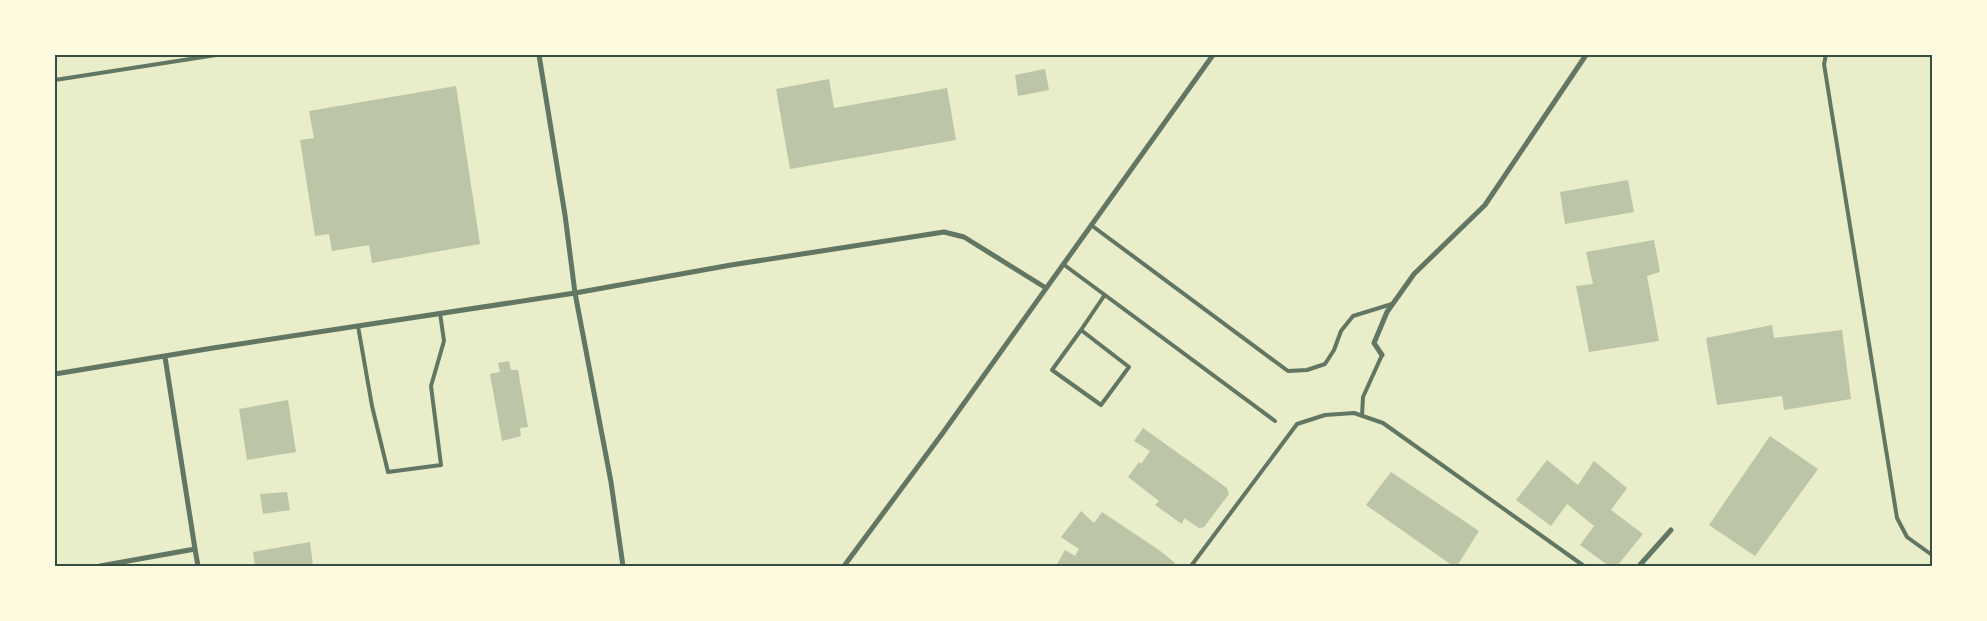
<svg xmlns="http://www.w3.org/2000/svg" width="1987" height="621" font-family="'Roboto Serif',serif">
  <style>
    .building { fill: #bcc5a7 }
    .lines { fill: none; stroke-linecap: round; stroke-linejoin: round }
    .service { stroke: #617663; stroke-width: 4 }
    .minor { stroke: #617663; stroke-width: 5 }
    .neatline { fill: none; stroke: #344e41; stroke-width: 2 }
  </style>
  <rect width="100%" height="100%" fill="#e9edc9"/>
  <path class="building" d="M1045 69 1049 90 1018 96 1015 75Z
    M829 79 834 108 947 88 956 140 790 169 776 89Z
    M456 86 480 244 372 263 369 245 332 251 329 234 315 236 300 140 314 138 309 111Z
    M1628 180 1634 212 1565 224 1560 192Z
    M1654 240 1660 272 1647 276 1659 341 1589 352 1576 286 1593 284 1586 252Z
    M1772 325 1774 338 1842 330 1851 399 1784 410 1782 396 1717 405 1706 338Z
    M509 361 511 370H518L528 427 520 428 521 436 502 441 490 374 500 372 498 363Z
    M288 400 296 452 247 460 239 409Z
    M1143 428 1227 488 1229 494 1204 527 1199 528 1184 518 1182 524 1155 505 1159 501 1128 477 1139 462 1141 464 1150 451 1134 441Z
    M1770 436 1818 469 1755 556 1709 525Z
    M1547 460 1578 485 1594 461 1627 488 1611 510 1643 534 1617 566H1609L1580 545 1594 526 1567 504 1551 526 1516 500Z
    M1391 472 1479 531 1457 566H1453L1366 505Z
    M287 492 290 510 263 514 260 494Z
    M1081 511 1094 523 1102 512 1159 550 1175 563V566H1056L1065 550 1075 556 1079 549 1061 537Z
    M310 542 313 566H255L253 552Z"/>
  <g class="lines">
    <path class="service" d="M1826 55 1824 64 1897 518 1907 537 1932 555
      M55 80 216 55
      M1091 225 1288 371 1307 370 1325 364 1334 350 1341 331 1353 316 1392 304
      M1063 264 1275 421
      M358 326 372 406 388 472 441 465 431 386 444 341 440 313
      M1081 330 1129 367 1101 405 1052 370 1081 330 1104 296
      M1362 416 1363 397 1382 355
      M1191 566 1297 424 1325 415 1354 413 1383 423 1584 566"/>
    <path class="minor" d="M539 55 565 215 575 293 611 482 623 566
      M1382 355 1374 343 1387 312 1414 274 1485 205 1586 55
      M55 374 213 348 575 293 731 265 944 232 964 237 1046 288
      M195 549 198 566
      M100 566 195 549 165 357
      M844 566 942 434 1213 55
      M1639 566 1671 530"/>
  </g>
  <rect width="1987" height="621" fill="none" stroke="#fefae0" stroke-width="112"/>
  <rect x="56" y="56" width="1875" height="509" class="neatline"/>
</svg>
